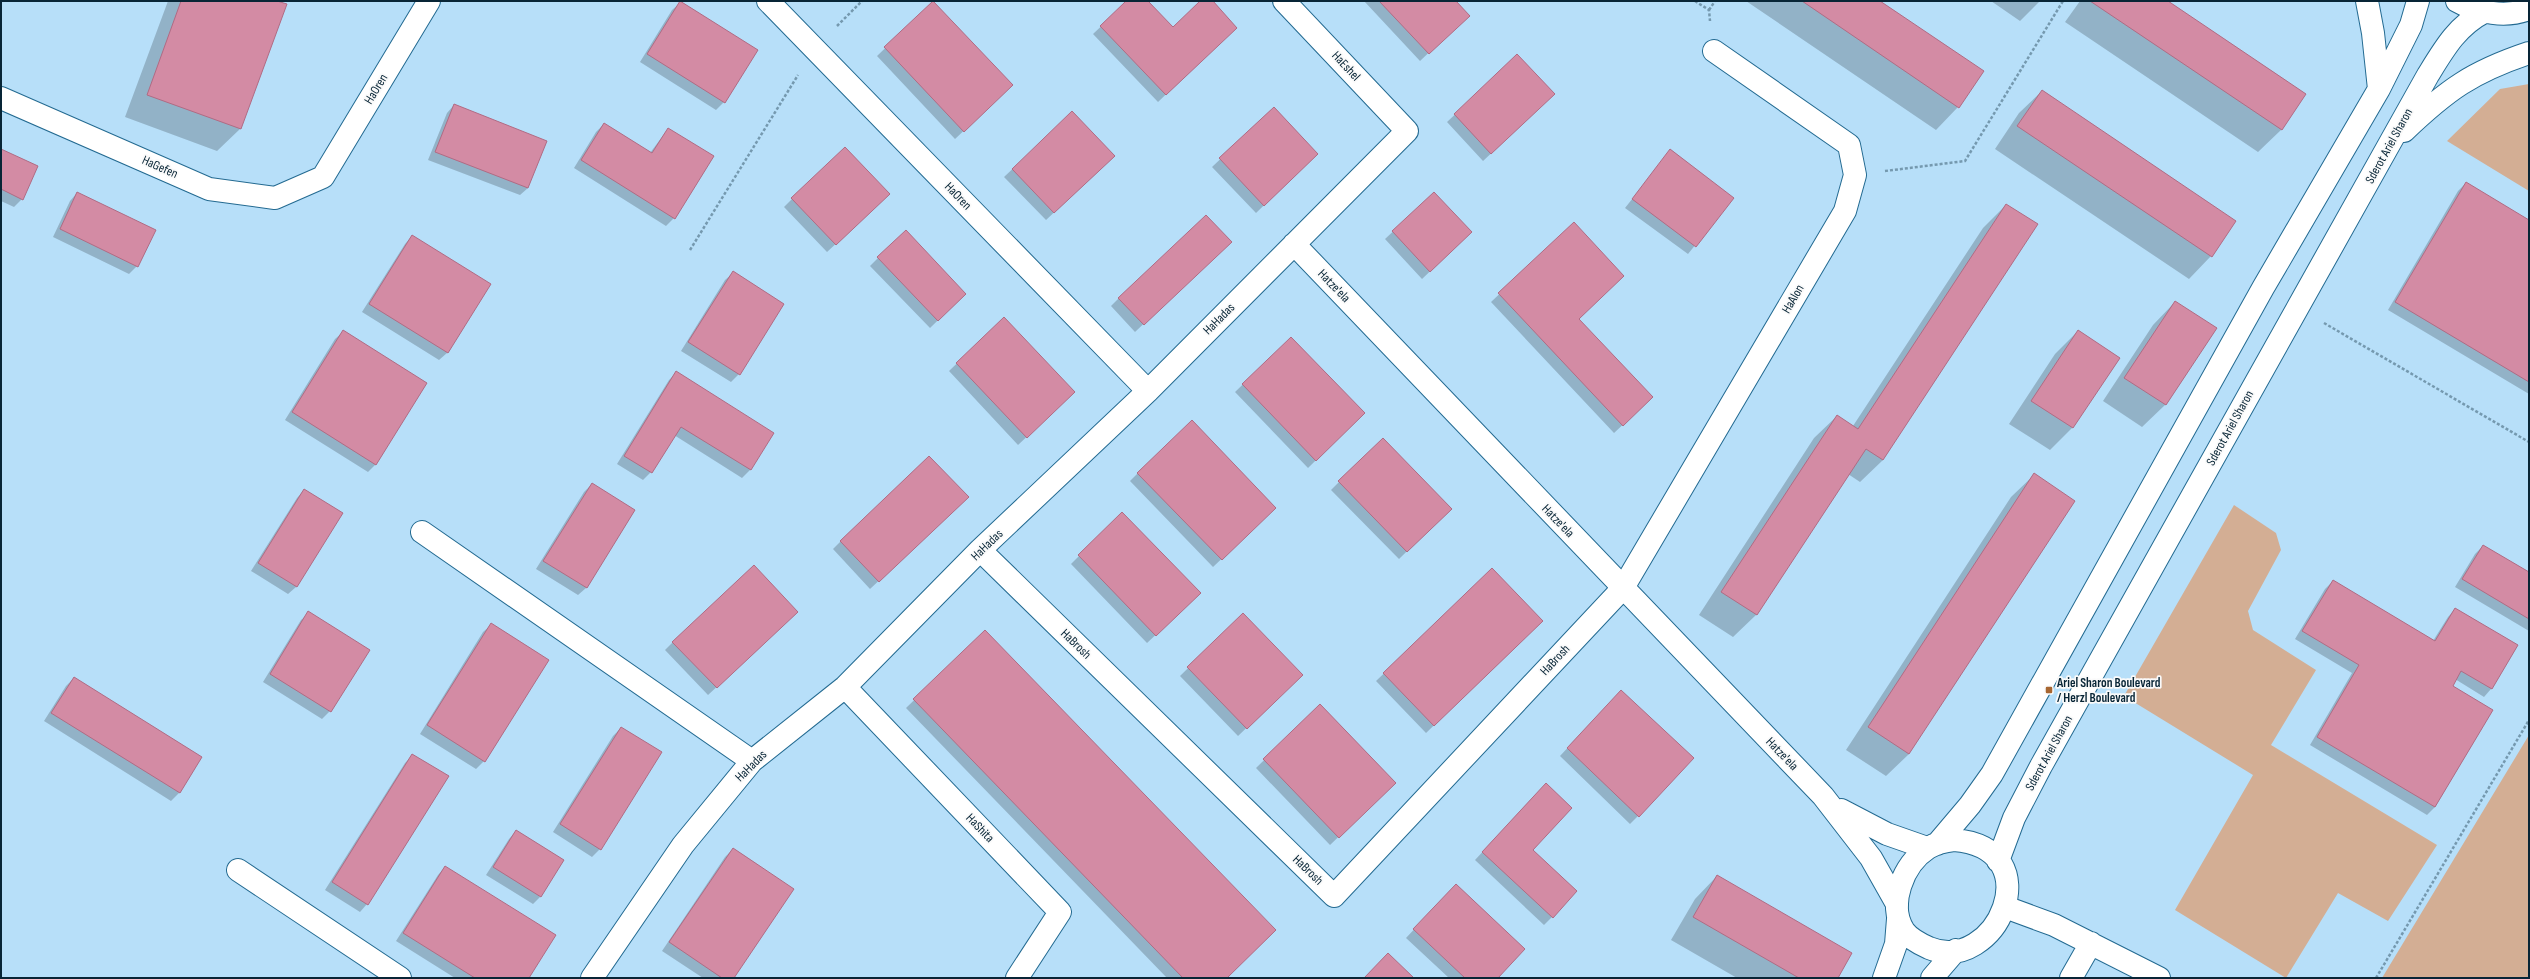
<svg xmlns="http://www.w3.org/2000/svg" width="2530" height="979" font-family="'Sofia Sans Condensed',sans-serif">
  <style>
    .green { fill: #d3ae94 }
    .shadow { fill: #0003 }
    .building { fill: #d38ba4; stroke: #b06b84 }
    .lines { fill: none; stroke-linecap: round; stroke-linejoin: round }
    .lane-casing { stroke: #236a91; stroke-width: 24 }
    .street-casing { stroke: #236a91; stroke-width: 24 }
    .secondary-casing { stroke: #236a91; stroke-width: 24 }
    .path { stroke: #7599af; stroke-width: 2.5; stroke-dasharray: 3 2; stroke-linecap: butt }
    .lane { stroke: #fff; stroke-width: 22 }
    .street { stroke: #fff; stroke-width: 22 }
    .secondary { stroke: #fff; stroke-width: 22 }
    .poi-dot { fill: #a76631; stroke: #fafafa; stroke-width: 1.5 }
    .labels { text-anchor: middle; dominant-baseline: central; stroke-width: 3.5; stroke-linejoin: round; paint-order: stroke }
    .street-label { font-size: 13px; fill: #082536; stroke: #fafafa }
    .poi-label { font-size: 13px; font-weight: bold; fill: #082536; stroke: #fafafa; text-anchor: start }
  </style>
  <rect width="100%" height="100%" fill="#b7dff9"/>
  <path class="green" d="M2529 84V191L2447 141 2500 89Z
    M2234 505 2276 533 2281 550 2248 611 2253 630 2316 670 2271 745 2437 845 2388 921 2338 893 2286 978 2175 910 2253 775 2124 696Z
    M2529 735V978H2382Z"/>
  <path class="shadow" d="M168 1H274L285 5 240 129 217 151 125 117Z
    M1128 1H1147L1173 28 1201 1H1211L1228 35 1158 102 1093 34Z
    M1364 1H1455L1460 23 1420 61Z
    M1746 1H1878L1958 107 1936 130Z
    M1991 1H2040L2020 21Z
    M2080 1H2166L2305 94 2281 130 2258 152 2065 22Z
    M933 2 1004 93 955 139 877 56Z
    M680 3 724 102 716 110 640 62 672 10Z
    M1517 56 1546 102 1483 161 1447 122Z
    M2042 91 2211 256 2189 279 1995 149 2019 113Z
    M454 105 528 188 520 195 428 160 447 113Z
    M1274 108 1309 162 1256 213 1212 167Z
    M1072 113 1106 164 1046 220 1004 177Z
    M604 124 650 153 668 129 674 218 666 226 574 168 596 132Z
    M1 150 22 199 14 207 1 201Z
    M1671 150 1733 198 1688 254 1625 208Z
    M2466 183 2529 221V394L2388 310 2458 191Z
    M77 193 137 266 129 274 53 237 70 201Z
    M1434 193 1463 240 1422 279 1385 239Z
    M792 199 881 202 827 252 784 207Z
    M2006 205 1883 460 1860 482 1848 474 1756 615 1733 637 1699 615 1814 438 1837 416 1853 426 1983 228Z
    M1574 223 1578 319 1644 405 1614 433 1491 302Z
    M412 236 490 284 447 353 439 360 362 312 405 244Z
    M1222 250 1135 332 1111 306 1119 298Z
    M878 258 965 294 930 328 870 266Z
    M733 273 739 374 731 382 681 351 725 280Z
    M2175 302 2215 328 2165 405 2142 427 2103 401 2153 325Z
    M1004 318 1066 400 1018 445 949 371Z
    M2078 331 2118 358 2072 428 2050 450 2009 424 2055 354Z
    M343 332 376 464 368 472 285 420 335 339Z
    M1291 338 1364 413 1308 468 1235 392Z
    M676 373 773 433 750 470 742 478 674 435 651 472 643 480 617 464 669 380Z
    M1138 473 1267 516 1213 567 1130 481Z
    M2034 475 1909 754 1886 776 1846 750 2011 497Z
    M1339 482 1450 509 1399 559 1331 490Z
    M592 484 634 511 586 588 578 595 536 569 584 492Z
    M304 490 342 513 296 587 288 594 251 571 297 498Z
    M960 505 870 589 833 549 841 541Z
    M1122 513 1192 601 1147 643 1071 564Z
    M2483 546 2529 573V631L2455 587 2475 554Z
    M1492 570 1542 621 1426 733 1376 681Z
    M2333 581 2433 641 2448 617 2455 609 2517 646 2491 689 2484 697 2455 679 2451 686 2492 711 2435 807 2427 815 2310 745 2352 673 2295 639 2325 589Z
    M309 613 330 711 322 719 263 682 301 620Z
    M1243 614 1302 675 1238 736 1180 676Z
    M789 620 708 695 665 650 673 642Z
    M491 625 484 761 476 769 420 734 483 632Z
    M985 631 1225 978H1167L906 708Z
    M74 678 201 758 179 793 171 801 44 721 66 686Z
    M1613 699 1638 816 1630 824 1560 756Z
    M1320 705 1395 783 1330 845 1256 768Z
    M621 728 600 849 592 857 553 832 613 736Z
    M413 755 367 904 360 912 325 890 405 763Z
    M1538 792 1531 850 1552 917 1544 925 1475 860Z
    M516 831 540 897 533 904 486 875 509 839Z
    M733 849V978H703L662 951 725 857Z
    M445 867 528 978H455L396 941 438 875Z
    M1717 876 1837 978H1737L1671 940 1695 899Z
    M1448 893 1497 978H1449L1406 938Z"/>
  <path class="building" d="M181 1H277L287 4 241 129 147 95Z
    M680 1 758 50 725 103 647 54Z
    M933 1 1013 85 964 132 884 47Z
    M1126 1H1148L1173 27 1200 1H1213L1237 28 1166 95 1100 26Z
    M1379 1H1456L1470 16 1429 54Z
    M1802 1H1880L1984 71 1959 108Z
    M2090 1H2168L2306 94 2282 130Z
    M1517 54 1555 94 1491 154 1454 114Z
    M2042 90 2236 221 2212 257 2017 126Z
    M454 104 547 141 528 188 435 152Z
    M1274 107 1318 154 1264 206 1219 158Z
    M1072 111 1115 156 1054 213 1012 169Z
    M604 123 652 153 668 128 714 156 675 219 581 160Z
    M845 147 890 194 836 245 791 198Z
    M1 149 38 166 23 200 1 189Z
    M1670 149 1734 198 1696 247 1632 199Z
    M2466 182 2529 220V382L2395 302Z
    M77 192 156 230 138 267 60 229Z
    M1434 192 1472 232 1430 272 1392 231Z
    M2006 204 2038 224 1883 460 1866 449 1757 615 1721 592 1837 415 1858 429Z
    M1206 215 1232 242 1144 325 1118 298Z
    M1574 222 1624 276 1579 319 1653 397 1623 426 1498 293Z
    M906 230 966 294 938 321 877 257Z
    M412 235 491 284 448 353 369 304Z
    M733 271 784 304 740 375 688 342Z
    M2175 301 2217 328 2166 405 2124 378Z
    M1004 317 1075 392 1027 438 956 363Z
    M343 330 427 383 376 465 292 412Z
    M2078 330 2120 358 2073 428 2031 401Z
    M1291 337 1365 413 1316 461 1242 384Z
    M676 371 774 433 751 470 681 427 652 473 624 456Z
    M1192 420 1276 508 1222 560 1137 473Z
    M1383 438 1452 509 1407 552 1338 481Z
    M929 456 969 497 879 582 840 541Z
    M2034 473 2075 501 1909 754 1868 727Z
    M592 483 635 510 587 588 543 561Z
    M304 489 343 513 297 587 258 563Z
    M1122 512 1201 593 1156 636 1078 555Z
    M2483 545 2529 572V619L2462 579Z
    M754 565 798 612 717 688 672 642Z
    M1492 568 1543 621 1434 726 1383 673Z
    M2333 580 2435 641 2455 608 2518 645 2492 689 2461 671 2453 686 2493 710 2435 807 2317 737 2359 665 2302 631Z
    M308 611 370 650 331 712 270 674Z
    M1243 613 1303 675 1247 729 1187 667Z
    M491 623 549 660 485 762 427 725Z
    M985 630 1276 930 1227 978H1183L913 699Z
    M74 677 202 757 180 793 51 713Z
    M1621 690 1694 758 1639 817 1567 748Z
    M1320 704 1396 783 1339 838 1263 759Z
    M621 727 662 752 601 850 560 824Z
    M412 754 449 776 368 905 332 882Z
    M1546 783 1572 808 1533 850 1577 891 1553 918 1482 852Z
    M516 830 564 860 541 897 493 867Z
    M733 848 794 889 734 978H722L669 942Z
    M445 866 556 935 529 978H475L403 933Z
    M1717 875 1852 953 1838 978H1799L1693 917Z
    M1456 884 1525 949 1498 978H1465L1413 929Z
    M1388 953 1414 978H1364Z"/>
  <g class="lines">
    <defs>
      <path id="lane" d="M2005 907 2054 925 2159 978
        M2071 978 2091 943"/>
      <path id="street" d="M768 1 1148 391
        M1 98 209 189 275 198 323 177 429 1
        M1294 244 1823 796 1871 858 1897 904
        M422 532 752 761
        M980 550 1334 896 1623 588 1845 211 1855 175 1849 145 1714 51
        M845 687 1060 912 1017 978
        M1841 810 1887 834 1927 848
        M238 870 400 978
        M592 978 683 845 752 761 845 687 980 550 1148 391 1407 131 1284 1"/>
      <path id="secondary" d="M2367 1 2373 33 2379 89
        M2457 1C2478 13 2506 18 2529 9
        M2404 131C2447 90 2472 72 2529 53
        M1954 840C2053 848 1996 976 1929 948 1920 944 1910 939 1904 931 1887 905 1903 864 1928 848 1936 843 1945 841 1954 840Z
        M1937 844 1970 805 1992 774 2263 288 2379 89 2411 25 2418 1
        M1998 861 2014 818 2041 766 2428 75C2444 49 2457 26 2484 12
        M1884 978 1896 944 1898 919
        M1932 978 1956 950"/>
    </defs>
    <use href="#lane" class="lane-casing"/>
    <use href="#street" class="street-casing"/>
    <use href="#secondary" class="secondary-casing"/>
    <path class="path" d="M1695 1 1709 10 1710 21
      M1709 10 1715 1
      M837 26 862 1
      M1885 171 1965 161 2063 1
      M690 250 798 75
      M2324 323 2529 442
      M2376 978 2529 720"/>
    <use href="#lane" class="lane"/>
    <use href="#street" class="street"/>
    <use href="#secondary" class="secondary"/>
  </g>
  <rect class="poi-dot" x="2045" y="686" width="8" height="8" rx="2"/>
  <g class="labels">
    <g class="street-label">
      <text transform="translate(1346 66) rotate(47)">HaEshel</text>
      <text transform="translate(376 89) rotate(-59)">HaOren</text>
      <text transform="translate(2389 146) rotate(-61)">Sderot Ariel Sharon</text>
      <text transform="translate(160 167) rotate(24)">HaGefen</text>
      <text transform="translate(958 196) rotate(46)">HaOren</text>
      <text transform="translate(1334 286) rotate(46)">Hatze'ela</text>
      <text transform="translate(1793 299) rotate(-60)">HaAlon</text>
      <text transform="translate(1219 319) rotate(-45)">HaHadas</text>
      <text transform="translate(2230 428) rotate(-61)">Sderot Ariel Sharon</text>
      <text transform="translate(1558 521) rotate(46)">Hatze'ela</text>
      <text transform="translate(987 545) rotate(-44)">HaHadas</text>
      <text transform="translate(1076 644) rotate(44)">HaBrosh</text>
      <text transform="translate(1555 660) rotate(-47)">HaBrosh</text>
      <text transform="translate(2049 753) rotate(-61)">Sderot Ariel Sharon</text>
      <text transform="translate(1782 754) rotate(46)">Hatze'ela</text>
      <text transform="translate(751 766) rotate(-45)">HaHadas</text>
      <text transform="translate(980 828) rotate(46)">HaShita</text>
      <text transform="translate(1308 870) rotate(44)">HaBrosh</text>
    </g>
    <g class="poi-label">
      <text x="2057" y="683">Ariel Sharon Boulevard<tspan x="2057" dy="15">/ Herzl Boulevard</tspan></text>
    </g>
  </g>
  <rect width="2530" height="979" fill="none" stroke="#082536" stroke-width="4"/>
</svg>
